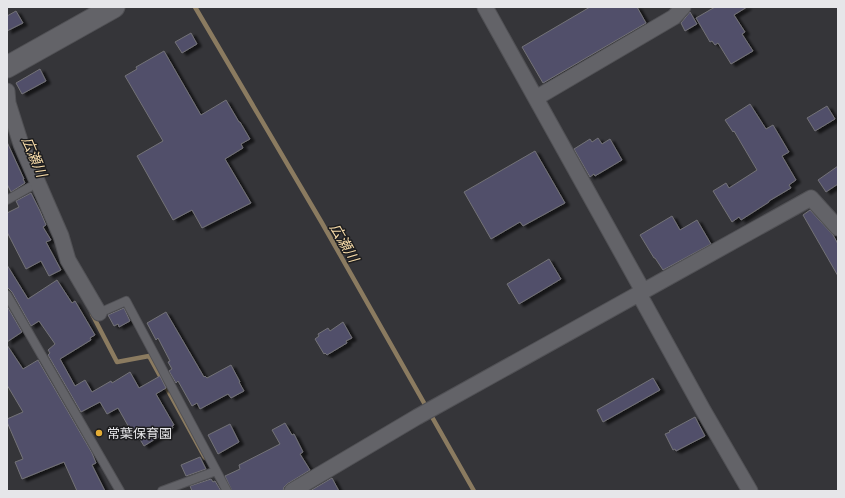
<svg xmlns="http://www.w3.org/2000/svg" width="845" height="498" font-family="'Fira Sans','Noto Sans JP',sans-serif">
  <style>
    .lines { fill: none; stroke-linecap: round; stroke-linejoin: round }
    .stream { stroke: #8b7b60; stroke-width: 4.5 }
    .building { fill: #51506a; stroke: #737277; filter: url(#shadow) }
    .service-casing { stroke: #515155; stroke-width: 10 }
    .minor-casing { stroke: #515155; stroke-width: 17 }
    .secondary-casing { stroke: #515155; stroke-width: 23 }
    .service { stroke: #636368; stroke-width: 8 }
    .minor { stroke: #636368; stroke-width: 15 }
    .secondary { stroke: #636368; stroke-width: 21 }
    .poi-dot { fill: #e5ad35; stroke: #1d1d1f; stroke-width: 1.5 }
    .labels { text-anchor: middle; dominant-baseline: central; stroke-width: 3; stroke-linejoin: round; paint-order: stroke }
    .poi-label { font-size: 13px; fill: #e6e6e9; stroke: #1d1d1f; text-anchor: start }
    .water-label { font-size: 14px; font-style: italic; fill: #f8dca9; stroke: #1d1d1f }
  </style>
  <defs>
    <filter id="shadow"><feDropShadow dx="4.5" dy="2.5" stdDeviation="1" flood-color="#0009"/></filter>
  </defs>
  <rect width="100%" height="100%" fill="#353539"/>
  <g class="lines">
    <path class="stream" d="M195 7 322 223 474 491
      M92 314 117 362 149 356 205 458"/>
  </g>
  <path class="building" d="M590 7H637L646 23 543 83 522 47Z
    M715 7H747L734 15 745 32 742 34 753 51 731 64 718 43 715 45 712 41 710 42 696 18Z
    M16 11 23 23 7 31V16Z
    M690 12 697 24 685 31 681 23Z
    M191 33 197 44 182 53 175 42Z
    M164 51 198 110 201 115 226 100 239 122H240L250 139 241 144 243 148 225 159 251 203 202 228 192 210 173 220 137 156 163 141 125 76 137 69 136 67Z
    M40 69 46 81 22 94 16 83Z
    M750 104 766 129 773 125 789 152 782 156 796 180 789 185 791 188 769 201V202L741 220 739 217 732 222 713 191 726 183 729 188 757 170 734 131 733 132 725 120Z
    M827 106 835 119 815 131 807 118Z
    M598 138 602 144 610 139 622 160 595 176 594 174 590 177 574 149 590 139 592 142Z
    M7 142 24 179H23L25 183 11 192 7 184Z
    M535 151 565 203 523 226 520 222 491 239 464 192Z
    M838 166V184L826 192 818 180Z
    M31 193 40 211 46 225 43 227 51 240 46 242 61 270 49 276 41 261 26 269 7 232V213L19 207 16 201Z
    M810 210 833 235 838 244V276L803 215Z
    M672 216 680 230 697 220 711 244 663 270 655 258H654L640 235Z
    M549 259 561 279 519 304 507 284Z
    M7 265 28 299 57 280 72 303 75 301 95 335 90 338 91 340 60 359 75 386 85 380 92 392 111 381 112 383 130 372 139 388 160 376 166 388 156 394 174 425 172 426 173 428 144 446 138 436 135 438 118 408 107 414 100 402 81 412 48 355 50 353 48 350 55 344 39 321 31 326 12 292 7 287Z
    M7 306 22 332 7 342Z
    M124 308 130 321 119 327 118 324 114 326 108 315Z
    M166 312 204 377 205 376 207 378 231 365 240 382H239L244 391 231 398 228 394 200 409 197 403 192 406 178 381 176 383 169 371 172 369 168 362 170 361 158 338 156 340 147 323Z
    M343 322 352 338 346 341 347 343 327 355 325 353 324 354 315 339 319 336 318 334 328 328 330 331Z
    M7 345 23 369 38 360 92 453 96 463 92 465 105 491H77L64 462 22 479 15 462 23 459 7 422V419L23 412 7 385Z
    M653 378 660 390 603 422 597 410Z
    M695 417 705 436 676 451 675 449 673 450 665 434 670 432 669 431Z
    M285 423 292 435 294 434 303 452 300 454 310 470 287 484 284 487 283 491H232L225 476 240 469 239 465 280 444 272 430Z
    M230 424 239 442 218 454 208 435Z
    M200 457 206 469 186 476 181 465Z
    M332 478 339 491H310Z
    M211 479 213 482 215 481 221 491H192L190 486Z"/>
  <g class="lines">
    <defs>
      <path id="service" d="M7 200 30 187
        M7 295 120 491
        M99 313 126 301 227 491
        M162 491 216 471"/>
      <path id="minor" d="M485 7 643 291
        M7 91 8 103 21 144 61 236 68 260 99 313
        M536 98 674 17 683 7
        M639 294 703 410 750 491
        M292 491 417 417 811 198 838 228"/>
      <path id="secondary" d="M7 67 114 7"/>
    </defs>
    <use href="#service" class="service-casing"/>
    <use href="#minor" class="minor-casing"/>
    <use href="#secondary" class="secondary-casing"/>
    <use href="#service" class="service"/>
    <use href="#minor" class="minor"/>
    <use href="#secondary" class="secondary"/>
  </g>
  <circle class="poi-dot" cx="99" cy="433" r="4"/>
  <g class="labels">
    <g class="poi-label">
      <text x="107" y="433">常葉保育園</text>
    </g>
    <g class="water-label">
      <text transform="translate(34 157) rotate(67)">広瀬川</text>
      <text transform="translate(344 243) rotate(60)">広瀬川</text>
    </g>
  </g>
  <rect width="845" height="498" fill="none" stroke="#e6e6e9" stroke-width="16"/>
</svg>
